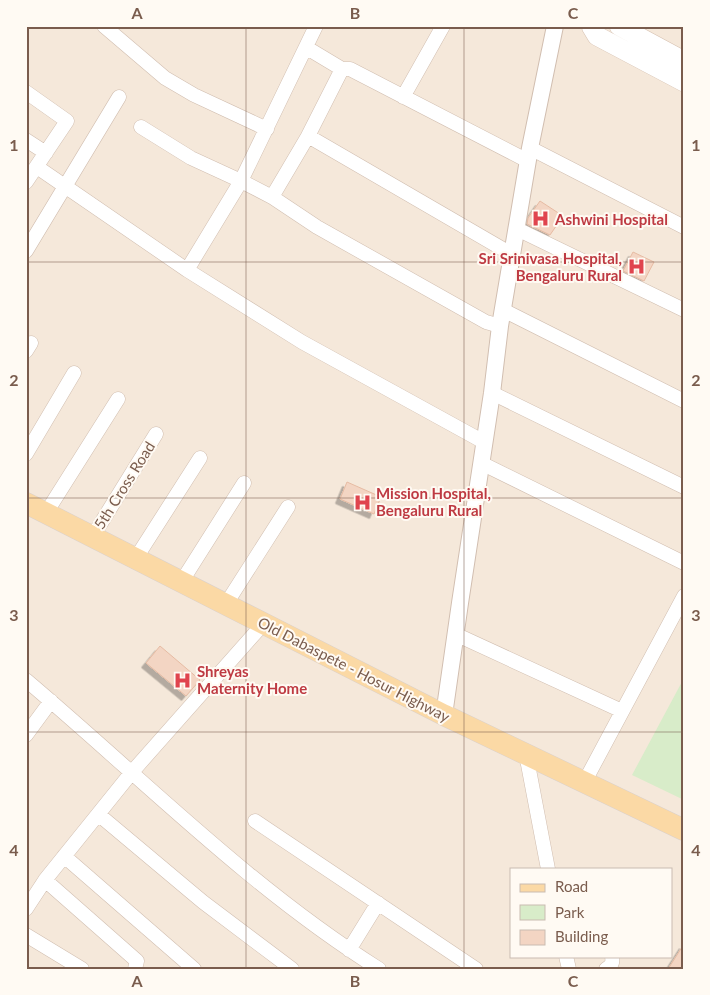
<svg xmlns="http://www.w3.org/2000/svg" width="710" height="995" font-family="Lato,sans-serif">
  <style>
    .residential { fill: #f5e8da; fill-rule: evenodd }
    .green { fill: #d8ecc9 }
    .building { fill: #f3d5c3; stroke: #e6bba3; filter: url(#shadow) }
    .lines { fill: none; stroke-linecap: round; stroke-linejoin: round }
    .minor-casing { stroke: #d1beb0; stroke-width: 15 }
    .tertiary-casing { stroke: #d1beb0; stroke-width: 18 }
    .secondary-casing { stroke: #d6c0b0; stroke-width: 20 }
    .primary-casing { stroke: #dad1cd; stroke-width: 22 }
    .minor { stroke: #fff; stroke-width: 14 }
    .tertiary { stroke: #fff; stroke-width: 16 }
    .secondary { stroke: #fff; stroke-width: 19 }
    .primary { stroke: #fbd9a5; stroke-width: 21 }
    .grid { fill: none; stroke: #7a5c4d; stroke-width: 1; stroke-opacity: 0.55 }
    .labels { text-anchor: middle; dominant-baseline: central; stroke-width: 4; stroke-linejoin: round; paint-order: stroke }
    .health-label { font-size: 15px; font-weight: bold; fill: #be3a42; stroke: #fffaf3; text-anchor: start }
    .street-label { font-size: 15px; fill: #7a5c4d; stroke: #fffaf3 }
    .neatline { fill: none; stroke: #7a5c4d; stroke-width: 2 }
    .grid-label { font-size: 16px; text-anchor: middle; font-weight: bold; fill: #7a5c4d }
  </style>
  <defs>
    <filter id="shadow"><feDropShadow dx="-4.5" dy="4.5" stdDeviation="0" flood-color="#0004"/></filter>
  </defs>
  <rect width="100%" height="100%" fill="#fdf6ec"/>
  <path class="residential" d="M26 26H684V969H26ZM511 869H671V956H511Z"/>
  <path class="green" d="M684 678V800L632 775Z"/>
  <path class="building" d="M540 201 563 216 550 235 527 224 528 218Z
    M633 252 654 262 644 281 623 271Z
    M347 482 381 497 374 514 340 499Z
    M160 646 200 680 186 696 146 663Z
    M684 944V969H668Z"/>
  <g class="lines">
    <defs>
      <path id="minor" d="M104 26 165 78 194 95 267 129
        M316 26 241 181 272 197 317 227 486 322 500 326
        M307 48 342 69H350L528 161
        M26 92 67 121 26 182
        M403 97 443 26
        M141 127 191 158 241 181 187 270
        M308 136 513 255
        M26 140 46 153
        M530 148 684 227
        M37 167 187 270 302 342 484 442
        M272 197 308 136 342 69
        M517 229 684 310
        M26 251 119 97
        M503 310 684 401
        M26 351 31 343
        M492 393 684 487
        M26 454 74 373
        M481 463 684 563
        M46 513 118 399
        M93 536 156 434
        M136 558 200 458
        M182 581 244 483
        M226 604 288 507
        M455 634 622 711
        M26 680C142 778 250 888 379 969
        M26 735 51 701
        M526 754 548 869
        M585 781 684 596
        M98 814 203 902 292 969
        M255 821 476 969
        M64 856 194 969
        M45 880 137 961 135 969
        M26 909 45 880 132 772 264 623
        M26 935 82 969
        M349 950 378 903
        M566 956 569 969
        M606 969C612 965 613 963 612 956"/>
      <path id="tertiary" d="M444 715 460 603 492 393 500 326 530 148 555 26"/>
      <path id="secondary" d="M591 26 597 36 684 82
        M619 26 684 61"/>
      <path id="primary" d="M26 503 444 715 684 830"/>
    </defs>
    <use href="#minor" class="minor-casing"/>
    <use href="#tertiary" class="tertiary-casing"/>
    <use href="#secondary" class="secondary-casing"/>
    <use href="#primary" class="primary-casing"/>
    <use href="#minor" class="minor"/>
    <use href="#tertiary" class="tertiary"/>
    <use href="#secondary" class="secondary"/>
    <use href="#primary" class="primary"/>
  </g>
  <path class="grid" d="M246 26V969M464 26V969M26 262H684M26 498H684M26 732H684"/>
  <defs>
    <symbol id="hospital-bare" viewBox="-9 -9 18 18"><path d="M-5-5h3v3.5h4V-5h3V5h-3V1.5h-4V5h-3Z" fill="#e0444e" stroke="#fffaf3" stroke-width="2.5" paint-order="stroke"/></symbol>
  </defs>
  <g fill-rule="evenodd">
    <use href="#hospital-bare" x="528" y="206" width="25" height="25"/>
    <use href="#hospital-bare" x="624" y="254" width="25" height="25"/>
    <use href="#hospital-bare" x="350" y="490" width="25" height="25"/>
    <use href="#hospital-bare" x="170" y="668" width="25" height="25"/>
  </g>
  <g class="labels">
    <g class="health-label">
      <text x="555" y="219">Ashwini Hospital</text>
      <text x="622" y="258" text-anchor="end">Sri Srinivasa Hospital,<tspan x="622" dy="17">Bengaluru Rural</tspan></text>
      <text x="376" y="493">Mission Hospital,<tspan x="376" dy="17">Bengaluru Rural</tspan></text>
      <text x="197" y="671">Shreyas<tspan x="197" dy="17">Maternity Home</tspan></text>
    </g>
    <g class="street-label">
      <text transform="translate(124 485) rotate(-58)">5th Cross Road</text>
      <text transform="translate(354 669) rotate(27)">Old Dabaspete - Hosur Highway</text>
    </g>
  </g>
  <rect width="710" height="995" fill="none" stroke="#fffaf3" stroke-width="55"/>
  <rect x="510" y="868" width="162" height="90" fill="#fffaf3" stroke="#cabbb1"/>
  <rect x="520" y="884" width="25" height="8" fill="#fbd9a5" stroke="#cabbb1"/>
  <text x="555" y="892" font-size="15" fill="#7a5c4d">Road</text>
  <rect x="520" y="905" width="25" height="15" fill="#d8ecc9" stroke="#cabbb1"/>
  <text x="555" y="918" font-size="15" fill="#7a5c4d">Park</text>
  <rect x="520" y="930" width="25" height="15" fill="#f3d5c3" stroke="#cabbb1"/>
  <text x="555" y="942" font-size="15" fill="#7a5c4d">Building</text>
  <rect x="28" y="28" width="654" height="940" class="neatline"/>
  <g class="grid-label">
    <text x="137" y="19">A</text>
    <text x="355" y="19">B</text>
    <text x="573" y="19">C</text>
    <text x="14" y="151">1</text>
    <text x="696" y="151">1</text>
    <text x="14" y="386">2</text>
    <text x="696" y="386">2</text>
    <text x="14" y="621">3</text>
    <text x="696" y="621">3</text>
    <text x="14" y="856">4</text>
    <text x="696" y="856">4</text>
    <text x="137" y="987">A</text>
    <text x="355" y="987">B</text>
    <text x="573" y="987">C</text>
  </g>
</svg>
